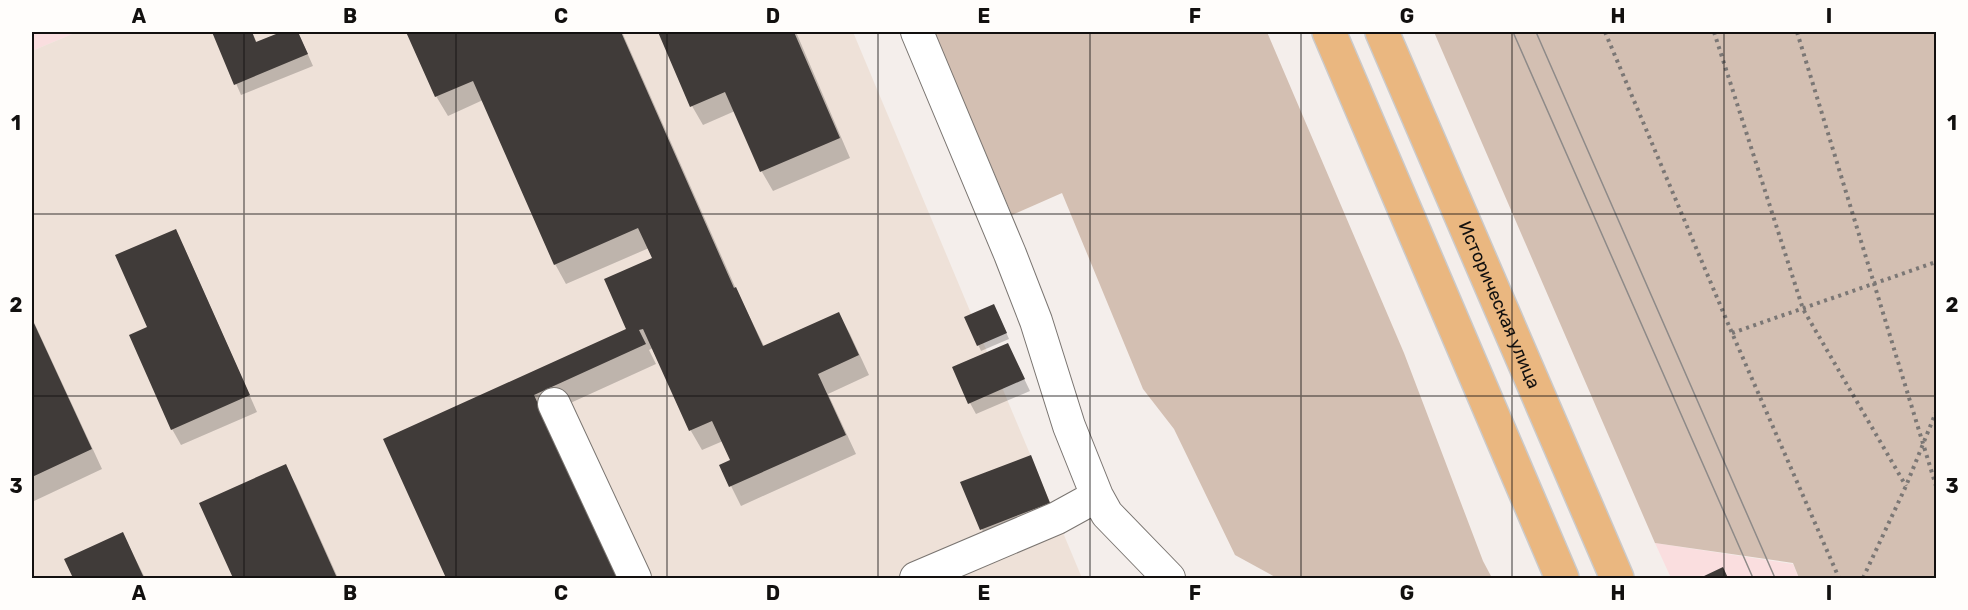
<svg xmlns="http://www.w3.org/2000/svg" width="1968" height="610" font-family="Rubik,sans-serif">
  <style>
    .commercial { fill: #fadedf }
    .built { fill: #eee1d8 }
    .green { fill: #d3bfb2 }
    .shadow { fill: #0003 }
    .building { fill: #403b39 }
    .lines { fill: none; stroke-linecap: round; stroke-linejoin: round }
    .minor-casing { stroke: #7a7571; stroke-width: 34 }
    .highway-casing { stroke: #cbcaca; stroke-width: 36 }
    .path { stroke: #7b7775; stroke-width: 4; stroke-dasharray: 3 4.5; stroke-linecap: butt }
    .minor { stroke: #fff; stroke-width: 32 }
    .highway { stroke: #eab780; stroke-width: 33 }
    .tram { stroke: #8e8a88; stroke-width: 1.5 }
    .grid { fill: none; stroke: #12100f; stroke-width: 1.5; stroke-opacity: 0.55 }
    .labels { text-anchor: middle; dominant-baseline: central; stroke-width: 6; stroke-linejoin: round; paint-order: stroke }
    .street-label { font-size: 18px; fill: #12100f; stroke: #fffdfb }
    .neatline { fill: none; stroke: #12100f; stroke-width: 2 }
    .grid-label { font-size: 20px; text-anchor: middle; font-weight: bold; fill: #12100f }
  </style>
  <rect width="100%" height="100%" fill="#f4eeeb"/>
  <path class="commercial" d="M32 32H77L32 51Z
    M1655 543 1793 564 1799 578H1671Z"/>
  <path class="built" d="M77 32H853L1082 578H32V51Z"/>
  <path class="green" d="M934 32H1267L1404 353 1483 561 1492 578H1277L1235 555 1174 429 1143 389 1062 193 1012 215Z
    M1434 32H1936V578H1799L1793 563 1655 543Z"/>
  <path class="shadow" d="M218 32H252L257 43 285 32H298L313 66 241 95 214 33Z
    M408 32H622L736 289 765 348 839 314 850 334 869 375 828 394 856 454 741 506 721 466 732 461 723 441 702 450 691 431 653 348 649 350 656 364 544 415 618 578H448L385 439 628 330 654 259 649 248 566 284 555 264 483 100 448 116 436 96Z
    M659 32H796L850 158 773 191 762 172 735 111 703 125 692 106Z
    M175 231 184 247 257 412 181 445 172 429 149 328Z
    M997 311 1009 339 981 351 966 318Z
    M32 318 102 469 32 502Z
    M1008 345 1030 391 976 414 970 403Z
    M1030 457 1055 514 987 541 962 483Z
    M285 466 296 485 338 578H235L201 503Z
    M123 534 145 578H75L66 560Z"/>
  <path class="building" d="M212 32H252L256 42 281 32H298L308 54 234 85Z
    M406 32H621L734 288 736 287 763 346 839 312 859 355 818 374 846 435 729 487 719 465 730 460 712 421 689 431 643 329 639 330 646 344 534 395 617 578H446L383 439 626 329 604 279 652 258 638 228 554 265 473 81 435 97Z
    M658 32H794L840 138 760 172 725 92 690 107Z
    M176 229 250 395 171 430 129 335 147 327 115 255Z
    M994 304 1007 333 977 346 964 317Z
    M32 319 92 449 32 477Z
    M1008 343 1025 379 968 404 952 367Z
    M1031 455 1050 503 980 530 960 482Z
    M286 464 337 578H233L199 503Z
    M123 532 144 578H73L64 559Z
    M1723 567 1728 578H1703L1702 577Z"/>
  <g class="lines">
    <defs>
      <path id="minor" d="M917 32 1010 254 1036 321 1069 426 1097 496 1107 514 1169 578
        M554 404 635 578
        M916 578 1057 518 1097 496"/>
      <g id="highway">
        <path d="M1329 32 1562 578"/>
        <path id="s1" d="M1382 32 1617 578"/>
      </g>
    </defs>
    <use href="#minor" class="minor-casing"/>
    <use href="#highway" class="highway-casing"/>
    <path class="path" d="M1605 32 1732 333 1839 578
      M1714 32 1803 309 1906 486
      M1797 32 1936 486
      M1732 333 1936 262
      M1863 578 1906 486 1936 412"/>
    <use href="#minor" class="minor"/>
    <use href="#highway" class="highway"/>
    <path class="tram" d="M1513 32 1753 578
      M1536 32 1775 578"/>
  </g>
  <path class="grid" d="M244 32V578M456 32V578M667 32V578M878 32V578M1090 32V578M1301 32V578M1512 32V578M1724 32V578M32 214H1936M32 396H1936"/>
  <g class="labels">
    <g class="street-label">
      <text stroke="none"><textPath href="#s1" startOffset="297">Историческая улица</textPath></text>
    </g>
  </g>
  <rect width="1968" height="610" fill="none" stroke="#fffdfb" stroke-width="66"/>
  <rect x="33" y="33" width="1902" height="544" class="neatline"/>
  <g class="grid-label">
    <text x="139" y="23">A</text>
    <text x="350" y="23">B</text>
    <text x="561" y="23">C</text>
    <text x="773" y="23">D</text>
    <text x="984" y="23">E</text>
    <text x="1195" y="23">F</text>
    <text x="1407" y="23">G</text>
    <text x="1618" y="23">H</text>
    <text x="1829" y="23">I</text>
    <text x="16" y="130">1</text>
    <text x="1952" y="130">1</text>
    <text x="16" y="312">2</text>
    <text x="1952" y="312">2</text>
    <text x="16" y="493">3</text>
    <text x="1952" y="493">3</text>
    <text x="139" y="600">A</text>
    <text x="350" y="600">B</text>
    <text x="561" y="600">C</text>
    <text x="773" y="600">D</text>
    <text x="984" y="600">E</text>
    <text x="1195" y="600">F</text>
    <text x="1407" y="600">G</text>
    <text x="1618" y="600">H</text>
    <text x="1829" y="600">I</text>
  </g>
</svg>
